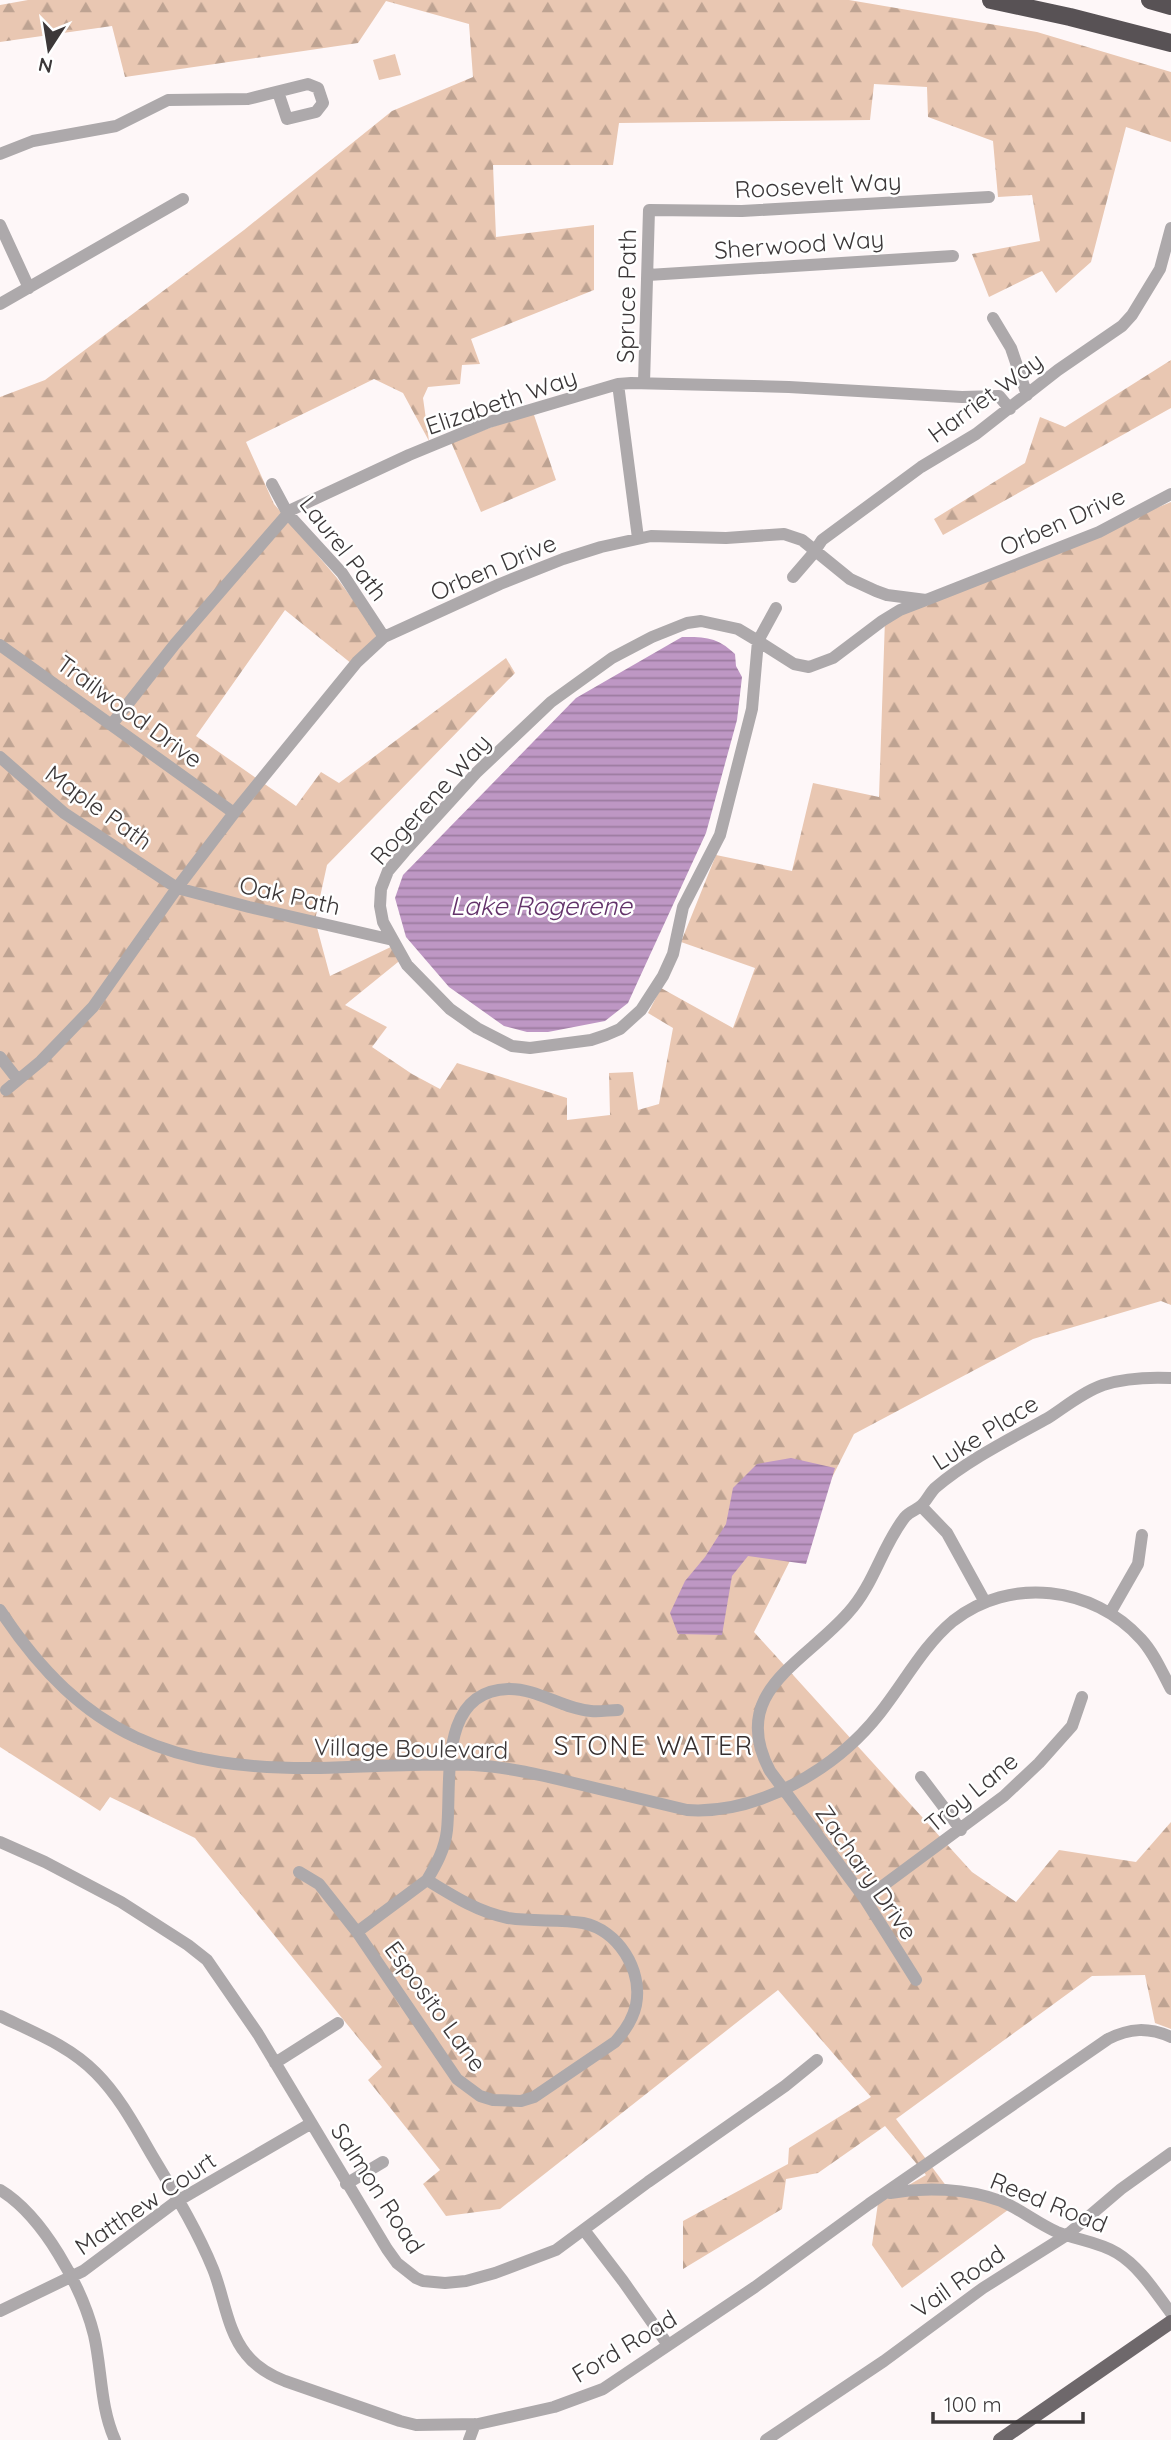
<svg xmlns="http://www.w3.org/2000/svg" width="1171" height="2440" font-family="Quicksand,sans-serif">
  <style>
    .forest { fill: url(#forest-firs) }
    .garden { fill: #e9c7b2 }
    .water { fill: url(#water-rules) }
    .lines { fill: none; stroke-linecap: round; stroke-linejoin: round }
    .minor { stroke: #ada9ab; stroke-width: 12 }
    .major { stroke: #6e686b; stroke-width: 14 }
    .highway { stroke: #585255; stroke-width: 18 }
    .labels { text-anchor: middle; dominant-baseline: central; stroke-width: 5; stroke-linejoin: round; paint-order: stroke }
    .street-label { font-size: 24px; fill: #3c3839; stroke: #fff }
    .water-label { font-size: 26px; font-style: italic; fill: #63326a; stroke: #fff }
    .neighbourhood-label { font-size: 26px; letter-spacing: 2px; fill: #352e2f; stroke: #fff }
  </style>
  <defs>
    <pattern id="forest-firs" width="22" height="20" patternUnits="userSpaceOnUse" patternTransform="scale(1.75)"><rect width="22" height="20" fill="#e9c7b2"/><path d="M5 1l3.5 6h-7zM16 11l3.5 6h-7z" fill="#bea392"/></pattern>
    <pattern id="water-rules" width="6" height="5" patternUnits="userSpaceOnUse" patternTransform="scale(1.75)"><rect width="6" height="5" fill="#be97c4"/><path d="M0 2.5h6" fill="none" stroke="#9c7ca0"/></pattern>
  </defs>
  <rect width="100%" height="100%" fill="#fef7f8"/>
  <path class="forest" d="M28 0H849L1037 32 1171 72V142L1126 127 1091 262 1056 293 1042 271 989 297 972 254 1040 241 1032 195 998 197 993 141 928 117 927 87 874 84 870 120 619 123 613 165H493L496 237 594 225V290L471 339 480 364 462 365 460 384 428 387 423 398 429 441 403 393 374 379 246 442 274 504 337 578 378 634 352 664 285 610 196 736 296 806 321 772 339 783 506 658 515 673 327 865 315 920 330 976 395 945 403 958 345 1005 387 1027 372 1047 412 1074 440 1089 457 1063 567 1098V1120L610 1115 609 1073 633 1072 638 1110 659 1104 673 1028 648 1013 661 988 733 1028 755 968 681 942 716 855 792 871 813 783 879 797 885 619 1171 502V1305L1161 1301 1033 1339 854 1434 754 1632 972 1872 1016 1902 1059 1850 1136 1862 1171 1822V2029L1155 2023 1145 1975 1092 1976 896 2119 950 2191 1012 2207 902 2288 872 2245 878 2203 926 2175 885 2126 818 2173 786 2179 782 2209 683 2269V2221L788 2164 789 2148 871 2097 778 1990 500 2209 446 2216 423 2184 440 2170 368 2080 382 2067 195 1838 110 1797 100 1811 0 1747V397L45 380 244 230 392 111 473 77 469 24 386 1 358 43 125 77 112 26 0 42V5Z
    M1171 360V408L943 535 934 519 1025 463 1040 417 1065 427Z
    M533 412 556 480 481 512 451 442Z"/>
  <path class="garden" d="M395 54 401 75 379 80 373 60Z"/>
  <path class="water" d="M682 637C706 637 717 637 735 654L736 666 742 677 737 720 706 833 638 981 628 1003 605 1021 548 1032H527L504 1026 449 987 406 937 395 898 403 875 576 698Z
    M791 1458 835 1468 806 1564 748 1556 732 1576 722 1635 678 1634 670 1613 685 1581 705 1557 726 1524 733 1488 757 1464Z"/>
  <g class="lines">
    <path class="minor" d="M0 154 33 141 116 126 168 100 248 99 308 84 318 88 323 103 316 112 287 119 278 92
      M0 225 29 288
      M648 275 953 256
      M0 304 183 199
      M993 318 1011 348 1027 395
      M644 383 649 210 742 211 989 197
      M618 384 638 538
      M272 484 288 514 342 573 384 637
      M793 577 812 555 822 540 921 467 976 434 1058 370 1122 326 1132 315 1160 269 1171 228
      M776 608 758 641 752 709 720 835 683 907 673 954 663 976 641 1010 620 1029 606 1035 591 1040 530 1048 512 1046 477 1028 450 1009 407 965 383 922 380 906 381 889 388 871 405 851 476 773 551 702 612 658 652 637 687 623 701 621 738 629 758 641 794 664 809 667 833 658 882 621 900 610 926 600
      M0 645 234 813
      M112 724 175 644 291 510 409 455 489 422 618 384 631 383 789 387 962 397 999 396 1010 409
      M0 757 64 813 177 888 249 907 393 940
      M0 1057 18 1080
      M6 1090 41 1061 93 1007 177 888 234 813 357 662 384 637 500 584 563 559 601 547 651 536 726 538 784 534 802 540 850 579 876 591 887 595 926 600 1099 532 1171 494
      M921 1506 947 1533 985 1602
      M0 1610C84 1737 172 1770 320 1768 371 1767 423 1763 474 1765 508 1767 541 1775 574 1783 612 1792 649 1801 687 1810 759 1815 837 1768 880 1713 904 1683 923 1646 953 1621 1010 1576 1093 1586 1141 1639 1154 1653 1162 1672 1171 1689
      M1110 1613 1138 1564 1142 1535
      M921 1777 961 1830
      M0 1842 45 1862 121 1902 188 1945 207 1960 258 2034 387 2249 397 2263 416 2278 423 2281 445 2283 466 2281 495 2273 556 2250 648 2182 785 2086 817 2060
      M299 1872 319 1884 357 1932 457 2079 480 2096 493 2100 521 2101 534 2097 615 2042C625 2031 633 2019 636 2005 643 1970 618 1930 583 1923 559 1919 533 1922 508 1918 478 1912 453 1896 427 1880
      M865 1899 1004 1796 1039 1763 1072 1726 1082 1697
      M357 1932 427 1880C436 1865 445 1849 447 1830 452 1783 437 1691 508 1689 537 1688 563 1709 591 1711 600 1712 609 1710 618 1710
      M916 1980 865 1899 770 1771C728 1692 803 1664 848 1613 874 1585 882 1546 905 1517 910 1511 917 1510 922 1505 927 1500 930 1493 935 1488 968 1460 1010 1439 1048 1418 1065 1407 1083 1392 1103 1385 1125 1378 1148 1377 1171 1378
      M0 2016C33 2032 70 2046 96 2073 120 2097 136 2128 153 2157 175 2194 197 2230 213 2269 224 2296 227 2331 246 2354 256 2367 270 2375 285 2381L400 2421 416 2425 478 2424 554 2407 603 2389 755 2287 869 2204 1108 2039C1130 2028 1148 2027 1171 2037
      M275 2063 338 2023
      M346 2184 383 2162
      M0 2190C43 2216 82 2287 94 2335 102 2370 100 2407 115 2440
      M890 2193C925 2187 966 2188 1001 2201 1020 2209 1037 2223 1057 2232 1077 2240 1099 2242 1117 2253 1140 2267 1155 2292 1171 2313
      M584 2230 623 2281 668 2345
      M0 2311 83 2271 174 2203 310 2124
      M469 2440 475 2424
      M766 2440 884 2361 983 2288 1067 2235 1121 2189 1171 2153"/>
    <path class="major" d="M1000 2440 1171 2322"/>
    <path class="highway" d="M991 0 1070 17 1171 43
      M1150 0 1171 6"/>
  </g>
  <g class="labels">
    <g class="street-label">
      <text transform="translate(818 185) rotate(-3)">Roosevelt Way</text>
      <text transform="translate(799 244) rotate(-4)">Sherwood Way</text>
      <text transform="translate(626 296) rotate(-89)">Spruce Path</text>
      <text transform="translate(985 397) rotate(-36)">Harriet Way</text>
      <text transform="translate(501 401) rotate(-19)">Elizabeth Way</text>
      <text transform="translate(1062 521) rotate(-24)">Orben Drive</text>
      <text transform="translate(344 548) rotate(52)">Laurel Path</text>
      <text transform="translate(493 567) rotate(-23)">Orben Drive</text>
      <text transform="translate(130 711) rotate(36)">Trailwood Drive</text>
      <text transform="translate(430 799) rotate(-48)">Rogerene Way</text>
      <text transform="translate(99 807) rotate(36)">Maple Path</text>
      <text transform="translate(290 895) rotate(13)">Oak Path</text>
      <text transform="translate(985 1432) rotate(-32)">Luke Place</text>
      <text transform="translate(411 1748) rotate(1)">Village Boulevard</text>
      <text transform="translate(971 1792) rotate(-39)">Troy Lane</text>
      <text transform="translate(867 1872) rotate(55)">Zachary Drive</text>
      <text transform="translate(436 2006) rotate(54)">Esposito Lane</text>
      <text transform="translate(378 2188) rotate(57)">Salmon Road</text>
      <text transform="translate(1049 2202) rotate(22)">Reed Road</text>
      <text transform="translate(145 2203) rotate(-34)">Matthew Court</text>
      <text transform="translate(958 2281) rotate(-35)">Vail Road</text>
      <text transform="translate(624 2346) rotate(-31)">Ford Road</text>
    </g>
    <g class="water-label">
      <text x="541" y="905">Lake Rogerene</text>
    </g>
    <g class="neighbourhood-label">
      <text x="654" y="1745">STONE WATER</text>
    </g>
  </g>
  <g transform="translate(49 49) rotate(192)" stroke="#ffffff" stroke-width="5" paint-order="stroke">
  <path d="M0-5L12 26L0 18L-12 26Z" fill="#3c3839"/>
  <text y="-10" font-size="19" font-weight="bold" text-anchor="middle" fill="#3c3839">N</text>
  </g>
  <path d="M933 2412v10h150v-10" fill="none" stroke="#3c3839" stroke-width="3.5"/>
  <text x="944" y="2412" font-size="21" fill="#3c3839" stroke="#ffffff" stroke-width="5" paint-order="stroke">100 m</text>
</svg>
